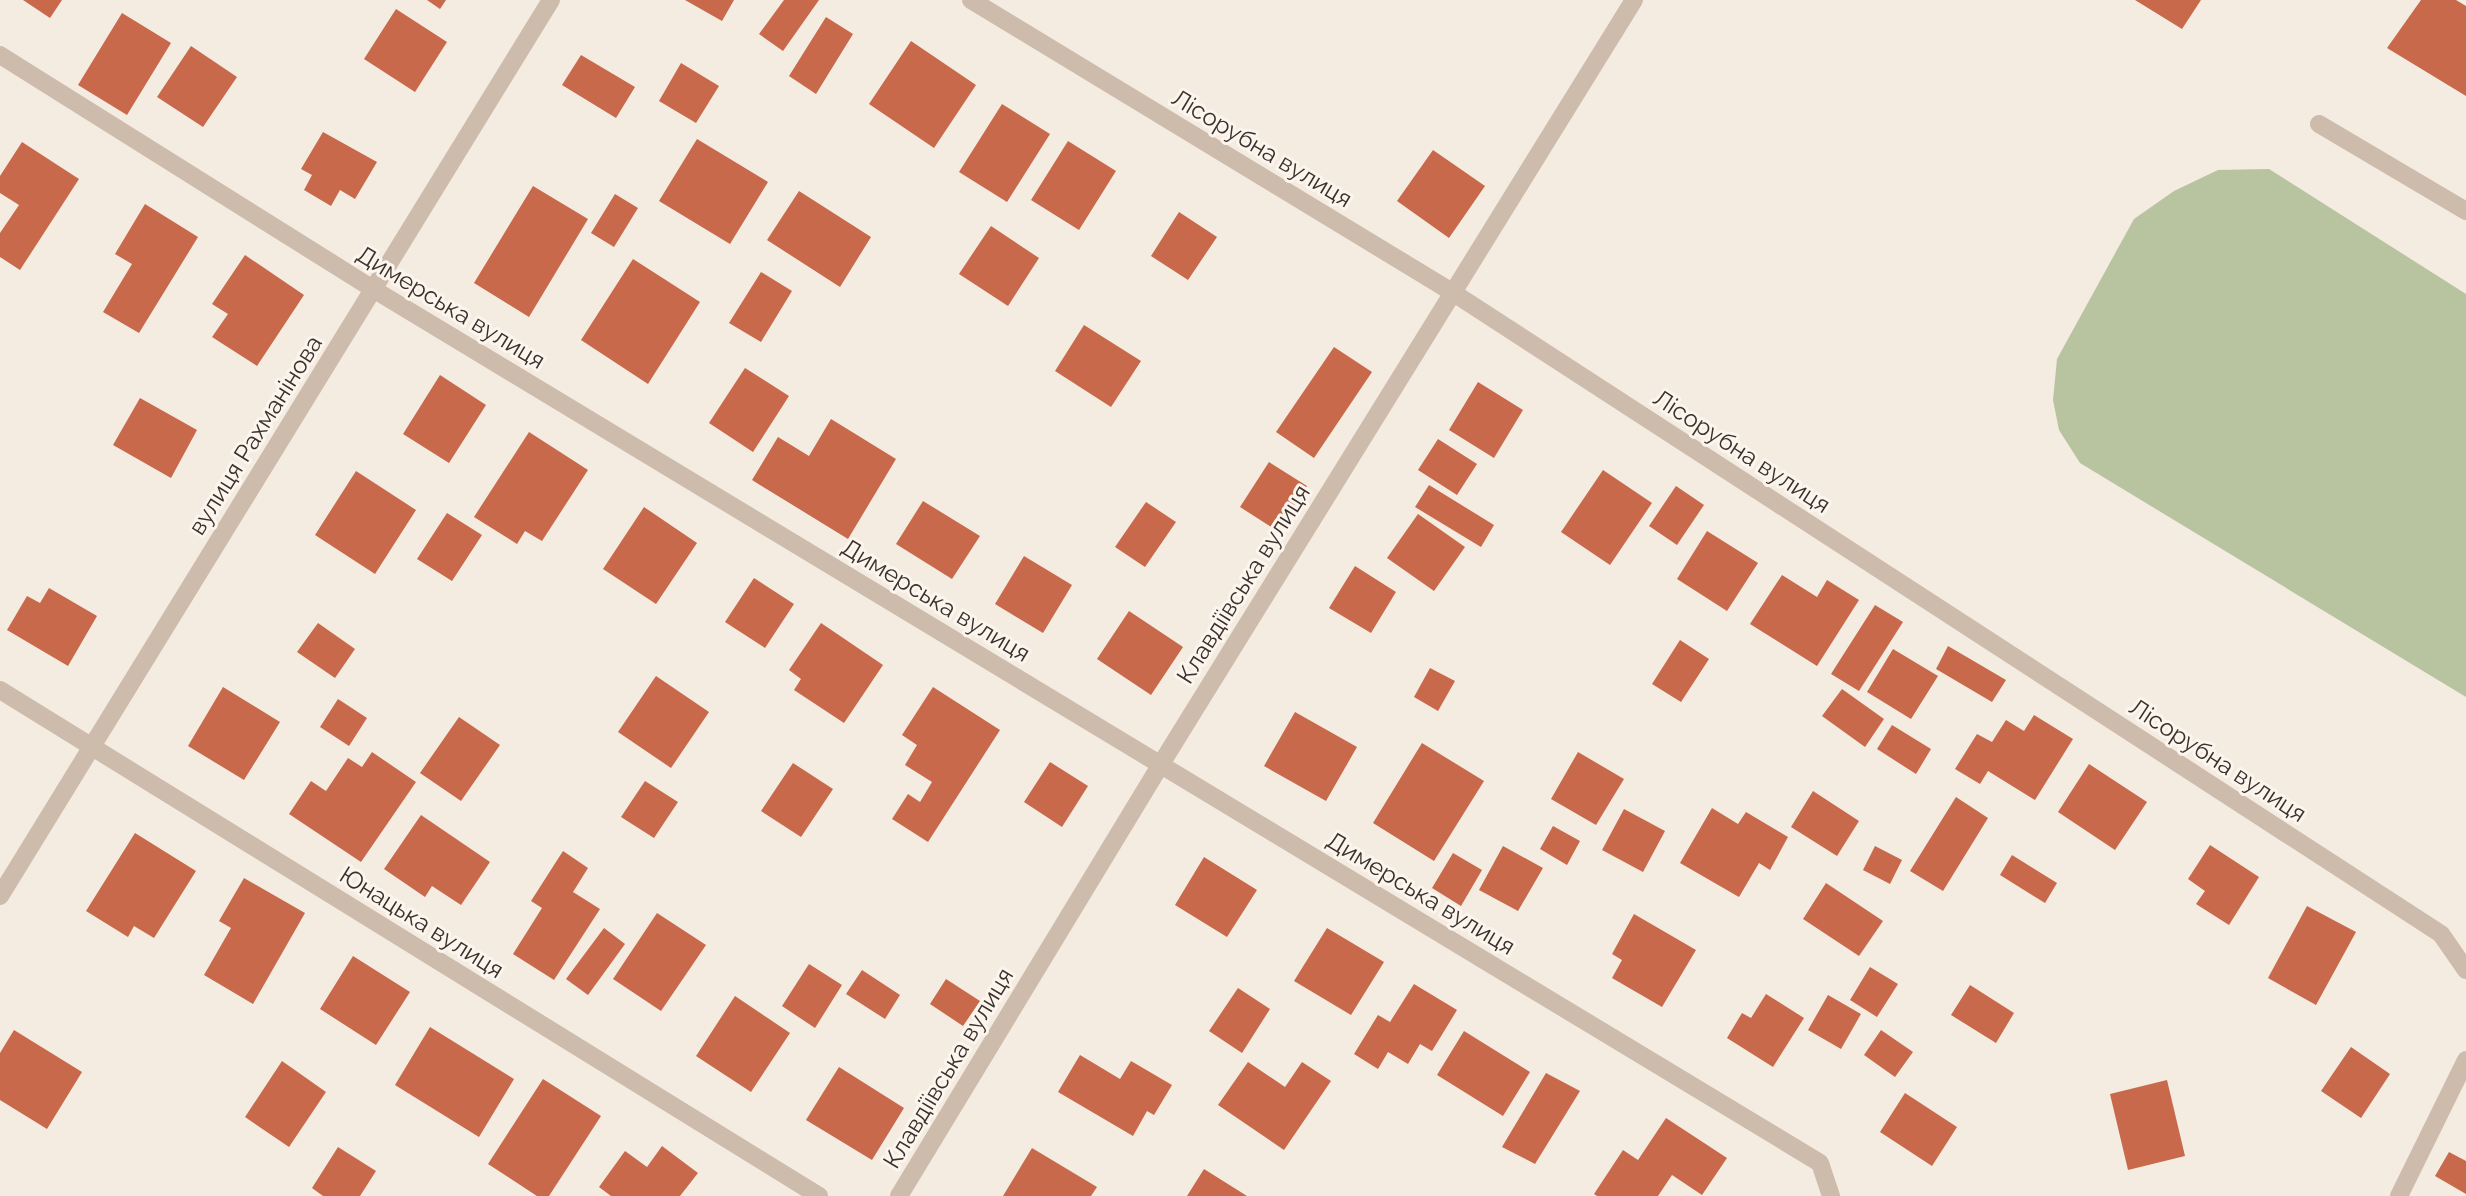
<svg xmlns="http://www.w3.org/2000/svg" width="2466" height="1196" font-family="Raleway,sans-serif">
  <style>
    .green { fill: #b8c4a0 }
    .building { fill: #c8694b }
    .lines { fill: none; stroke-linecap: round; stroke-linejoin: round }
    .lane { stroke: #cdbbac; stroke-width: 18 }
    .street { stroke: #cdbbac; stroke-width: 18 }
    .labels { text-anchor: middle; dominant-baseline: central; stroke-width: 6; stroke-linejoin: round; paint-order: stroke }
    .street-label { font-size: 24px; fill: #3b302b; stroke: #fbf5ee }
  </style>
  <rect width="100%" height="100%" fill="#f4ebe1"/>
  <path class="green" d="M2269 169 2466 294V697L2080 463 2059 430 2053 400 2057 359 2134 219 2174 191 2218 170Z"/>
  <path class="building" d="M23 0H62L50 18Z
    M427 0H446L440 9Z
    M685 0H734L722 21Z
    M784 0H819L783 51 759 34Z
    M2135 0H2201L2182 29Z
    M2421 0H2456L2466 6V96L2387 48Z
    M396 9 447 42 415 92 364 59Z
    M122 13 171 43 127 115 78 85Z
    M826 17 853 34 816 94 789 76Z
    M911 41 976 85 934 148 869 104Z
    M191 46 237 77 203 127 157 97Z
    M581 55 635 87 616 118 562 85Z
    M681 63 719 86 696 123 659 101Z
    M1002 104 1050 134 1007 202 959 172Z
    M323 132 377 162 355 199 340 190 331 206 304 190 312 175 301 169Z
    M697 139 768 182 730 244 659 201Z
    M1068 141 1116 171 1079 230 1031 200Z
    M22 142 79 179 20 270 0 257V233L19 205 0 193V176Z
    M1433 150 1485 186 1449 238 1397 201Z
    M533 186 588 219 529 317 474 283Z
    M799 191 871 237 840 287 767 240Z
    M615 194 638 208 614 247 591 233Z
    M145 204 198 237 139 333 103 312 132 264 115 254Z
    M1179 212 1217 237 1188 280 1151 256Z
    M991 226 1039 258 1008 306 959 274Z
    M245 255 304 295 257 366 212 337 228 314 212 304Z
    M633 259 700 302 648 384 581 340Z
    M761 272 792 291 761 342 729 323Z
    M1084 325 1141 361 1111 407 1055 371Z
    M1334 347 1372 372 1314 458 1276 432Z
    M745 368 789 396 753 452 709 423Z
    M440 375 486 405 449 463 403 434Z
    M1478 382 1523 410 1494 458 1449 430Z
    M140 398 197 430 171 478 113 445Z
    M831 419 896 459 848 539 752 480 778 437 809 456Z
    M529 432 588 470 542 541 525 531 517 544 474 517Z
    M1438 439 1477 464 1457 495 1418 470Z
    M1269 462 1307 486 1279 532 1240 507Z
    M1603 470 1652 503 1610 565 1561 532Z
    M356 471 416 510 375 574 315 535Z
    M1429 485 1494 525 1481 547 1415 507Z
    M1676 486 1704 505 1677 545 1649 526Z
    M923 501 980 536 952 579 896 544Z
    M1146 502 1176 522 1145 567 1115 547Z
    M644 507 697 543 656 604 603 569Z
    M447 513 482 535 452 581 417 559Z
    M1418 514 1465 547 1434 591 1387 558Z
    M1707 531 1758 563 1727 611 1677 579Z
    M1024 556 1072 585 1043 633 995 604Z
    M1355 566 1396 592 1371 633 1329 608Z
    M1782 575 1817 597 1827 580 1859 600 1817 666 1750 624Z
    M754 578 794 604 765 648 725 622Z
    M49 588 97 616 68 666 7 630 27 596 40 603Z
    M1875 605 1903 622 1859 691 1831 674Z
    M1129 611 1183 647 1151 695 1097 659Z
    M318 623 355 649 335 678 297 652Z
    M821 623 883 665 844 723 794 690 801 679 789 670Z
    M1680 640 1709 659 1681 702 1652 684Z
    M1948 646 2006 680 1992 702 1936 669Z
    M1893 649 1938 676 1911 719 1867 692Z
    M1430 668 1455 681 1438 711 1414 697Z
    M656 676 709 712 671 768 618 732Z
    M223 687 280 722 244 780 188 746Z
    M933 687 1000 730 928 842 892 819 908 794 920 802 932 782 905 765 917 745 902 735Z
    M1842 689 1884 719 1865 747 1822 716Z
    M338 699 367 718 349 746 320 727Z
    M1295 712 1357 747 1326 801 1264 766Z
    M2034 715 2073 739 2035 800 1988 771 1980 784 1955 769 1977 734 1992 742 2006 720 2024 731Z
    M459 717 500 745 461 801 420 773Z
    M1892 725 1931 749 1916 774 1877 749Z
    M1422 743 1484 781 1434 861 1373 823Z
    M372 752 416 782 361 862 289 814 311 781 326 791 348 758 362 767Z
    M1578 752 1624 779 1596 825 1551 799Z
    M1050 762 1088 786 1062 827 1024 802Z
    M793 763 833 789 801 837 761 811Z
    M2089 764 2147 802 2115 850 2058 812Z
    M645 781 678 802 654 838 621 817Z
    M1813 791 1859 821 1837 856 1791 827Z
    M1956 797 1988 818 1943 891 1910 871Z
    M1712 808 1738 824 1746 812 1788 837 1770 870 1759 863 1739 897 1680 863Z
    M1624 809 1665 831 1643 872 1602 850Z
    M421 815 490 862 461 905 432 886 425 897 384 869Z
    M1553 826 1580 841 1567 865 1540 849Z
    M135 833 196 871 154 938 134 926 128 937 86 911Z
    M2210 845 2259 877 2229 925 2196 904 2205 891 2188 879Z
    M1503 846 1543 868 1518 911 1479 890Z
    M1875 846 1902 860 1890 884 1863 870Z
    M563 851 588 868 573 892 600 909 554 980 513 954 542 908 531 901Z
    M1453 853 1482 870 1461 906 1432 888Z
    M2012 855 2057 883 2045 903 2000 875Z
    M1204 857 1257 890 1227 937 1175 905Z
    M244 878 305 913 253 1004 204 975 231 928 219 921Z
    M1826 883 1883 921 1859 956 1803 919Z
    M2307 906 2356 932 2316 1005 2268 978Z
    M657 913 706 945 661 1011 613 979Z
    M1634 914 1696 950 1662 1007 1612 978 1622 960 1612 954Z
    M604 928 625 944 588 995 566 979Z
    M1327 928 1384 962 1351 1015 1294 981Z
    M353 956 410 992 376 1045 320 1009Z
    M809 964 842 985 815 1028 782 1006Z
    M1870 967 1898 984 1877 1017 1850 1000Z
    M862 970 900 995 885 1019 846 994Z
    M946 979 980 1001 963 1026 930 1004Z
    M1414 984 1457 1010 1432 1051 1420 1044 1408 1064 1388 1052 1378 1069 1354 1054 1378 1015 1390 1022Z
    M1970 985 2014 1013 1996 1043 1951 1015Z
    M1238 988 1270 1009 1242 1053 1209 1031Z
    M1766 994 1804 1018 1773 1067 1727 1038 1742 1013 1751 1018Z
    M1828 995 1861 1014 1841 1049 1808 1030Z
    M735 996 790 1033 751 1092 696 1056Z
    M430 1027 514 1079 479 1137 395 1085Z
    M14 1030 82 1072 47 1129 0 1100V1053Z
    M1881 1030 1913 1052 1895 1077 1864 1055Z
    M1464 1031 1530 1072 1503 1116 1437 1075Z
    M2351 1047 2390 1074 2361 1118 2321 1091Z
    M1080 1055 1120 1079 1131 1061 1172 1085 1154 1115 1147 1111 1133 1136 1058 1092Z
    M282 1061 326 1092 289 1147 245 1117Z
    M1248 1062 1285 1087 1302 1062 1331 1081 1284 1150 1218 1105Z
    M839 1067 904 1108 872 1160 806 1120Z
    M1546 1073 1580 1091 1535 1164 1502 1147Z
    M543 1079 601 1116 549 1196H537L488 1164Z
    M2167 1080 2185 1156 2128 1170 2110 1094Z
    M1905 1093 1957 1127 1932 1166 1880 1132Z
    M1666 1118 1727 1158 1702 1195 1672 1175 1658 1196H1597L1594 1194 1623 1150 1638 1160Z
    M662 1146 698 1173 680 1196H611L599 1187 625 1151 647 1167Z
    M338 1147 376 1171 360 1196H323L312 1188Z
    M1032 1148 1097 1187 1091 1196H1003Z
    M2449 1152 2466 1161V1194L2435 1176Z
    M1204 1169 1247 1196H1187Z"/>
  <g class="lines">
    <path class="lane" d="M2319 124 2466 211"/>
    <path class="street" d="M971 0 1452 292 2441 934 2466 970
      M0 55 373 289 1820 1163 1831 1196
      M0 690 819 1196
      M0 896 551 0
      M899 1196 1161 764 1634 0
      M2399 1196 2466 1060"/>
  </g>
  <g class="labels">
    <g class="street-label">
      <text transform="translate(1262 148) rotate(31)">Лісорубна вулиця</text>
      <text transform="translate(451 307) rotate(31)">Димерська вулиця</text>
      <text transform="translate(255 435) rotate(-58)">вулиця Рахманінова</text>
      <text transform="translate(1742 451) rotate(33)">Лісорубна вулиця</text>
      <text transform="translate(1243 584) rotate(-58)">Клавдіївська вулиця</text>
      <text transform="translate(936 600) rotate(31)">Димерська вулиця</text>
      <text transform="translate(2218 760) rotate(33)">Лісорубна вулиця</text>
      <text transform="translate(1421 893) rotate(31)">Димерська вулиця</text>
      <text transform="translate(422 922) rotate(32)">Юнацька вулиця</text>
      <text transform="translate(948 1068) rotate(-59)">Клавдіївська вулиця</text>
    </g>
  </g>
</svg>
